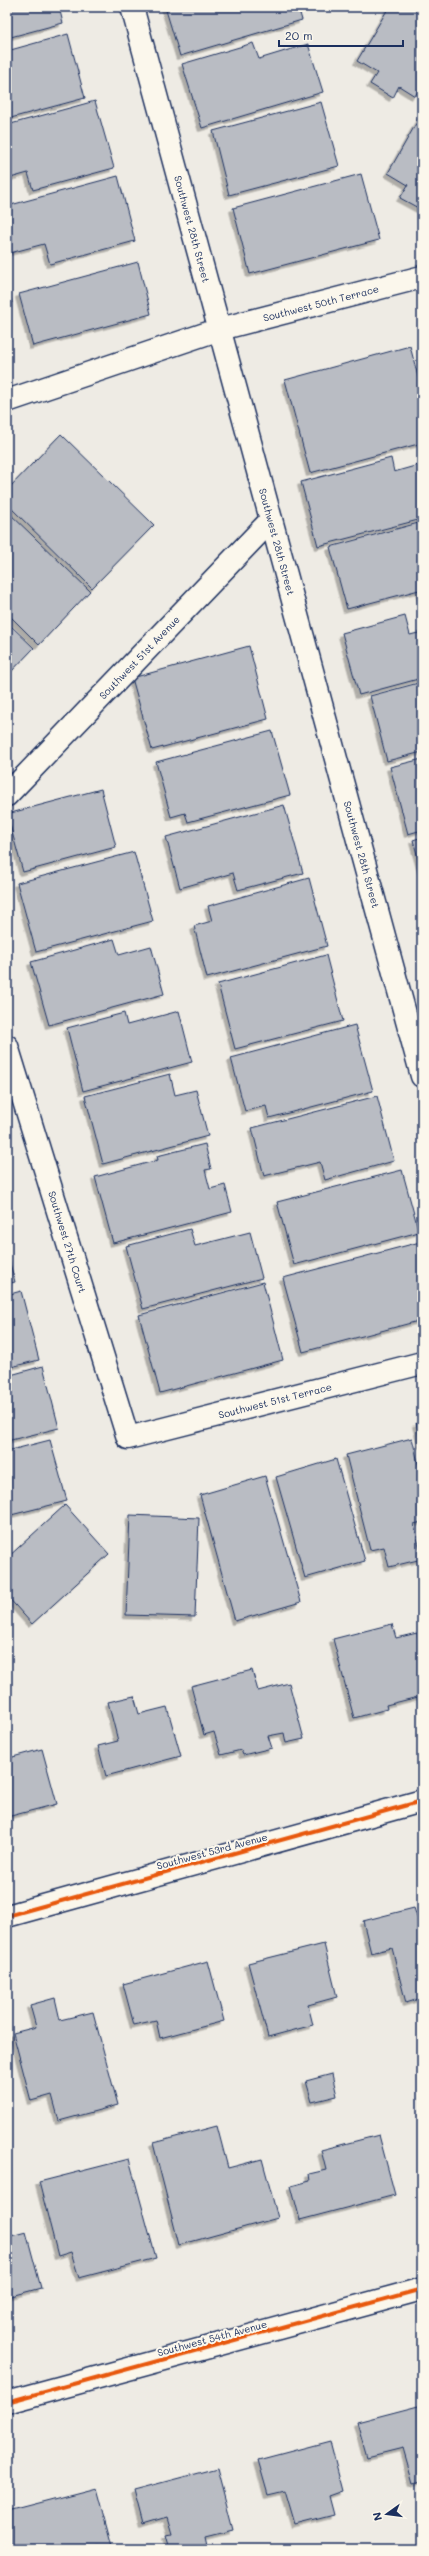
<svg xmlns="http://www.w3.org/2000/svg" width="429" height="2556" font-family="Mali,sans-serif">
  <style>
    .building { fill: #b9bcc3; stroke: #1b2f5e; filter: url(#shadow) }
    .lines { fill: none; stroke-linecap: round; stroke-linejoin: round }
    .service-casing { stroke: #1b2f5e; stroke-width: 25 }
    .minor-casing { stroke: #1b2f5e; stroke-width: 25 }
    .service { stroke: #fbf7ec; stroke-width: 22 }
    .minor { stroke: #fbf7ec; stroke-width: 22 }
    .cycleway-casing { stroke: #fbf7ec; stroke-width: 6 }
    .cycleway { stroke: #e8590c; stroke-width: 4 }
    .labels { text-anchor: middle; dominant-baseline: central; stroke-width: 4; stroke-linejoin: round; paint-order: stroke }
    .street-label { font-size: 10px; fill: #1b2f5e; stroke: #fbf7ec }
  </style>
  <defs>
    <filter id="shadow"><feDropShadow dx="-3.5" dy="3.5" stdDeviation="0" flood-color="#0004"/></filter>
  </defs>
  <rect width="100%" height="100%" fill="#eeebe4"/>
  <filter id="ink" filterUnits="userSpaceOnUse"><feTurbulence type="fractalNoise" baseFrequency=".025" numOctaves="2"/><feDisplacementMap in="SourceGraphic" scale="8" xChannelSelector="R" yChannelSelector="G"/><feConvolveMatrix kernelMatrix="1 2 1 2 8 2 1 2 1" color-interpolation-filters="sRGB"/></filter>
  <g filter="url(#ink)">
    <path class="building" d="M7 7H59L63 23 7 38Z
      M165 7H298L302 20 180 56Z
      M389 7H422V85L415 96 399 86 393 98 370 84 377 73 357 61Z
      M68 34 85 98 7 119V51Z
      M253 43 259 59 308 44 323 92 202 128 182 64Z
      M95 101 114 168 33 190 28 173 7 179V125Z
      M321 102 339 166 229 195 213 131Z
      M422 113V210L400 198 408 185 388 173Z
      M361 174 379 240 250 274 233 208Z
      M118 176 135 241 50 264 44 244 10 253 7 244V206Z
      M138 262 151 314 33 346 19 294Z
      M7 286 12 303 7 304Z
      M410 346 422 392V443L310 473 285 380Z
      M61 434 154 525 92 588 7 504V490Z
      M391 458 394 472 422 464V519L318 546 301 482Z
      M7 511 90 591 39 645 7 613Z
      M422 522V602L419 590 347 609 330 547Z
      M405 616 410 635 422 632V678L359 695 342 633Z
      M7 622 34 648 7 676Z
      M249 646 268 719 152 750 132 678Z
      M422 682V752L387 761 370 696Z
      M272 731 290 795 188 822 185 813 171 817 156 762Z
      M422 759V830L408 834 390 767Z
      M101 789 116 847 23 872 7 814Z
      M284 805 303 873 238 890 233 873 180 888 166 837Z
      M422 837V872L413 840Z
      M134 852 153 921 36 952 17 883Z
      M309 878 327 946 207 978 194 926 212 921 208 906Z
      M114 939 119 955 151 946 164 994 49 1025 31 962Z
      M326 955 343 1021 235 1049 218 984Z
      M179 1011 192 1062 83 1091 67 1028 124 1013 127 1025Z
      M355 1025 373 1091 269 1118 266 1106 245 1111 231 1058Z
      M170 1074 175 1095 196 1090 208 1136 103 1164 85 1096Z
      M377 1096 394 1161 325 1180 320 1162 264 1176 252 1128Z
      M205 1144 211 1169 205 1170 210 1189 225 1185 232 1212 113 1243 95 1177 158 1160 157 1156Z
      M402 1170 419 1232 294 1265 277 1202Z
      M190 1229 195 1246 250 1232 262 1278 143 1309 126 1246Z
      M420 1242 422 1320 303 1352 283 1278Z
      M7 1252 15 1282 7 1284Z
      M263 1282 283 1360 160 1393 139 1315Z
      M21 1291 39 1360 7 1368V1295Z
      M43 1366 59 1428 7 1441V1376Z
      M422 1422V1445L416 1423Z
      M412 1438 422 1479V1522L414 1524 422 1559 389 1567 384 1547 370 1550 346 1455Z
      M50 1440 67 1501 7 1516V1451Z
      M336 1459 365 1561 305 1578 276 1477Z
      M265 1476 301 1602 235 1621 200 1495Z
      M65 1505 109 1554 32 1624 7 1596V1558Z
      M130 1515 199 1518 195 1617 126 1615Z
      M392 1624 396 1638 417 1633 422 1651V1696L386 1705 387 1709 354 1718 333 1639Z
      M252 1670 258 1691 289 1683 304 1739 286 1743 284 1733 268 1736 272 1748 243 1755 241 1750 221 1755 214 1732 204 1735 191 1686Z
      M134 1696 139 1714 167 1707 181 1756 106 1776 98 1746 118 1741 108 1702Z
      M42 1749 57 1804 7 1817V1750L9 1758Z
      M414 1908 422 1932V1998L406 2003 392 1948 371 1953 363 1921Z
      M324 1944 337 1997 308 2005 313 2025 268 2037 248 1963Z
      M208 1961 224 2021 160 2038 156 2020 134 2025 123 1984Z
      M55 1998 60 2020 93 2012 118 2105 59 2121 52 2095 31 2101 13 2033 36 2027 30 2005Z
      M332 2074 337 2096 312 2102 306 2081Z
      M217 2126 228 2168 262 2159 278 2218 179 2245 153 2143Z
      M379 2135 395 2195 300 2220 291 2186 310 2181 309 2174 326 2170 321 2150Z
      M129 2159 156 2258 79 2278 71 2252 58 2256 39 2182Z
      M26 2232 41 2288 7 2297V2237Z
      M422 2405V2481L413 2483 403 2448 367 2457 357 2422Z
      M330 2441 343 2491 329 2496 334 2515 295 2525 285 2491 268 2495 258 2460Z
      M217 2468 233 2529 205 2536 208 2549H171L167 2535 172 2534 167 2517 143 2524 134 2490Z
      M96 2488 112 2547 7 2549V2511Z"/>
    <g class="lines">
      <defs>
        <g id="service">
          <path id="s1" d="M132 7 422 1076"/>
          <path id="s2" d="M7 401 220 329 422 277"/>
          <path id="s3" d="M7 795 271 520"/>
          <path id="s4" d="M7 1046 128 1438 422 1363"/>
        </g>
        <path id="minor" d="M7 1916 422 1801
          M7 2402 422 2289"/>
      </defs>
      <use href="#service" class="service-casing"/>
      <use href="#minor" class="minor-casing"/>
      <use href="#service" class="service"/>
      <use href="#minor" class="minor"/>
      <defs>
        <path id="cycleway" d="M7 1916 422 1801
          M7 2402 422 2289"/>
      </defs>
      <use href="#cycleway" class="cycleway-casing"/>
      <use href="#cycleway" class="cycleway"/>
    </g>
  </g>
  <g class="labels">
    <g class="street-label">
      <text stroke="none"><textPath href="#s1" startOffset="230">Southwest 28th Street</textPath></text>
      <text stroke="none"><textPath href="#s2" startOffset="329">Southwest 50th Terrace</textPath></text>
      <text stroke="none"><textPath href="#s1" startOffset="554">Southwest 28th Street</textPath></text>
      <text stroke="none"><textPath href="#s3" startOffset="191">Southwest 51st Avenue</textPath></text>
      <text stroke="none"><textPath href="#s1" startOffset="878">Southwest 28th Street</textPath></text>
      <text stroke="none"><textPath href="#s4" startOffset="205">Southwest 27th Court</textPath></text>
      <text stroke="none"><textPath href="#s4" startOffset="562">Southwest 51st Terrace</textPath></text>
      <text transform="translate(212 1851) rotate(-15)">Southwest 53rd Avenue</text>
      <text transform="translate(212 2338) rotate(-15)">Southwest 54th Avenue</text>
    </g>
  </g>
  <rect width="429" height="2556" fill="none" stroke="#fbf7ec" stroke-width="24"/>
  <rect x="12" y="12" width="405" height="2532" fill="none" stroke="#1b2f5e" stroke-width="1.5" filter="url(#ink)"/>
  <g transform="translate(387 2514) rotate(256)" stroke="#fbf7ec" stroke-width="3" paint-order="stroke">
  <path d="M0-3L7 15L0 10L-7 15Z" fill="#1b2f5e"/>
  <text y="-6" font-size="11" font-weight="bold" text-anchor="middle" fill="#1b2f5e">N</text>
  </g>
  <path d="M279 40v6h124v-6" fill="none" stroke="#1b2f5e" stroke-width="2"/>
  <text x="285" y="40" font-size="12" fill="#1b2f5e" stroke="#fbf7ec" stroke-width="3" paint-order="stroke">20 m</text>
</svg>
